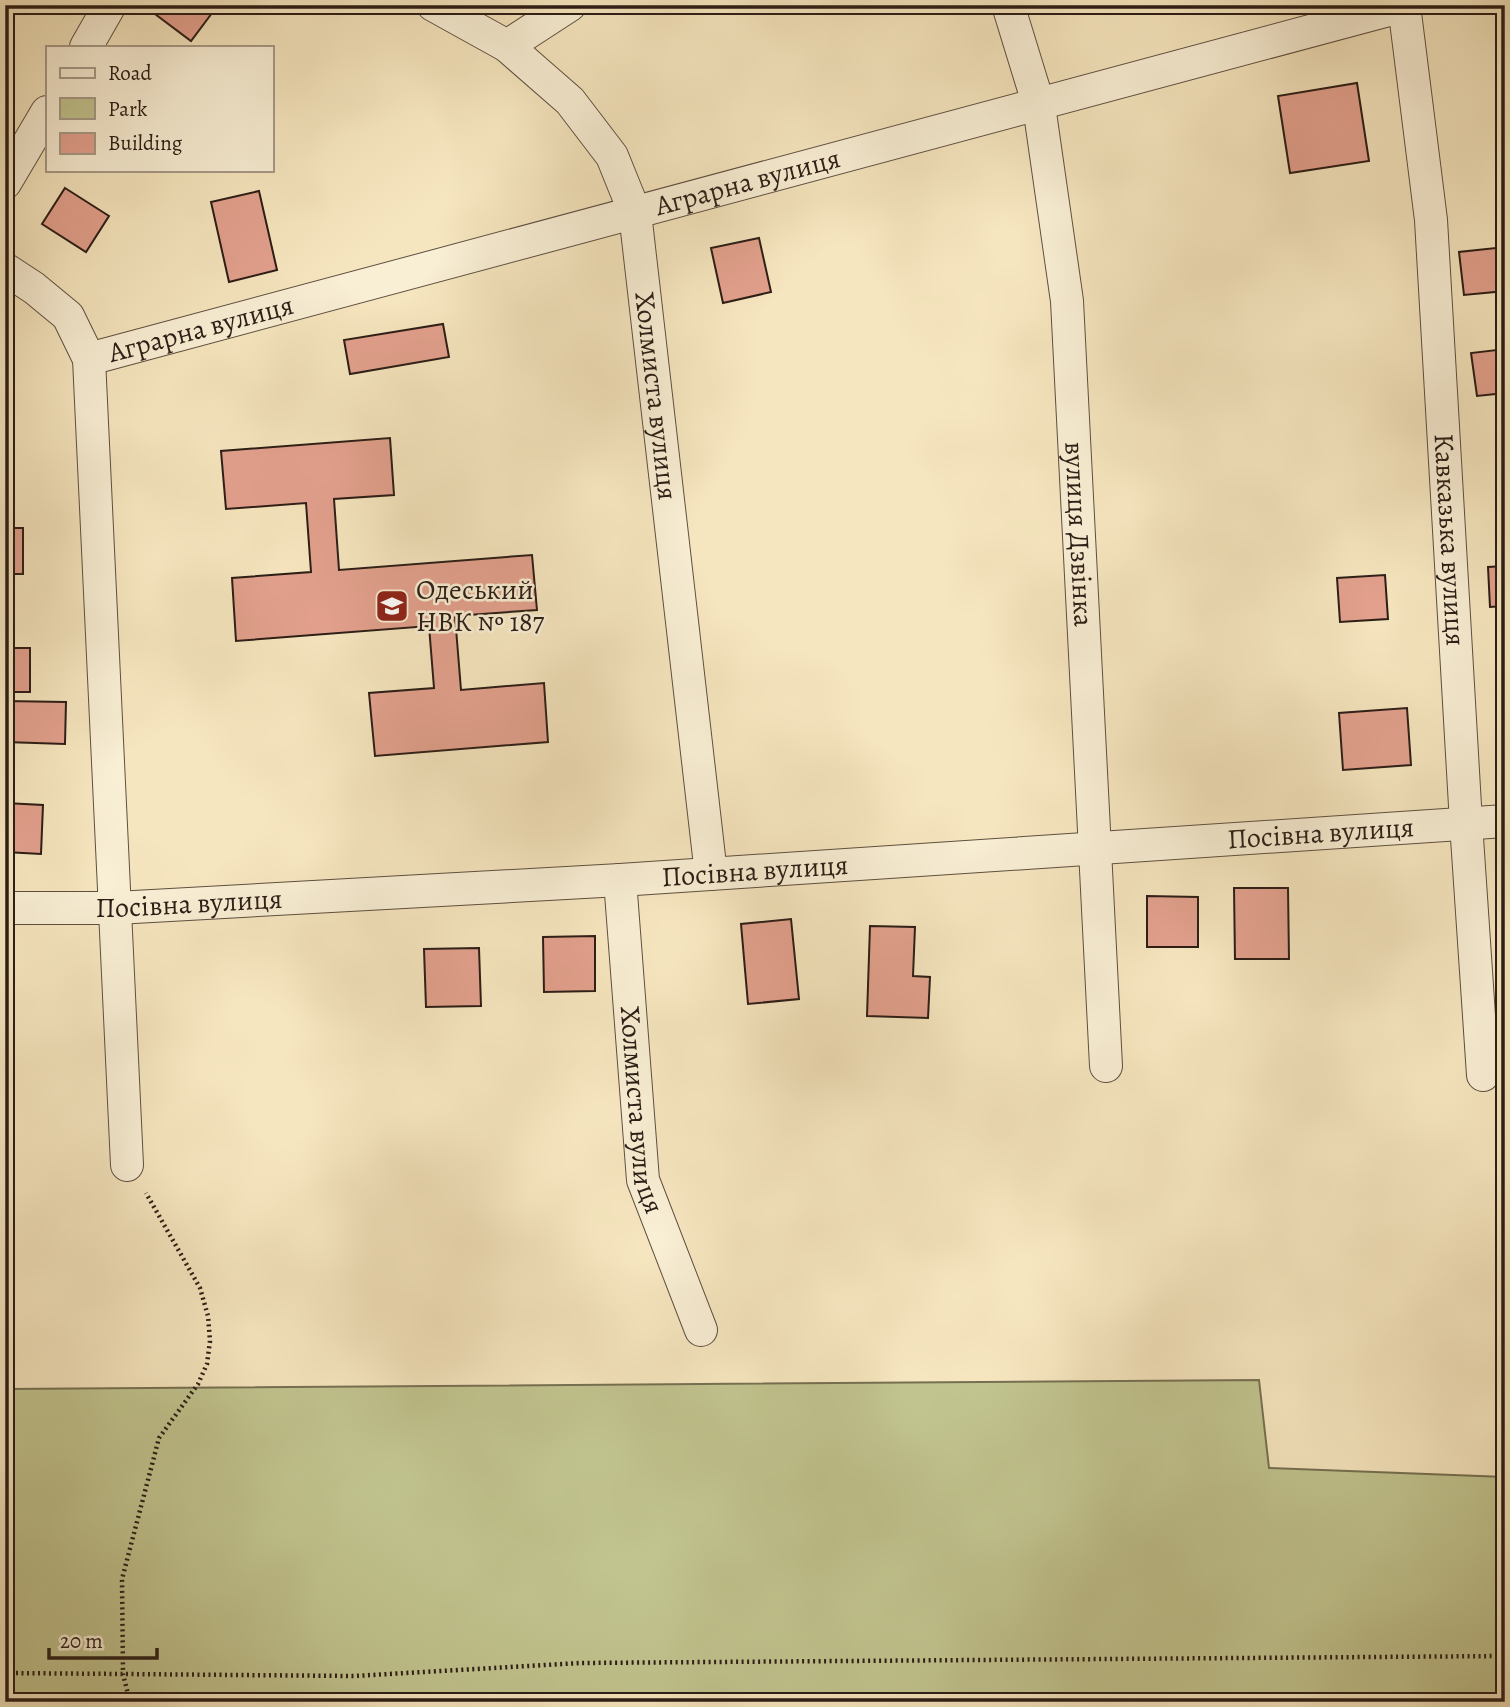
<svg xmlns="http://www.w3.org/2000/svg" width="1510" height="1707" font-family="Alegreya,serif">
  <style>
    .green { fill: #c1c48f; stroke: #767052; stroke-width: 2 }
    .building { fill: #e3a18e; stroke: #2b1d16; stroke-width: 2 }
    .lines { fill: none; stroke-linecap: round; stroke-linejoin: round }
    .minor-casing { stroke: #5e4f40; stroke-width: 34 }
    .path { stroke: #2b1d16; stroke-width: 4.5; stroke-dasharray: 2 3.5; stroke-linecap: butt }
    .minor { stroke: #f9efd5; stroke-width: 32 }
    .labels { text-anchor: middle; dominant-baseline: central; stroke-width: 5; stroke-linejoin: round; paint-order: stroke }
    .street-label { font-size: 28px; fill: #2b1d16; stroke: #f9efd5 }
    .poi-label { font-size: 28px; fill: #2b1d16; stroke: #f9efd5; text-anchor: start }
  </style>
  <rect width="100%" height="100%" fill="#f6e6bf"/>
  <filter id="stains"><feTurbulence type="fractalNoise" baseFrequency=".00286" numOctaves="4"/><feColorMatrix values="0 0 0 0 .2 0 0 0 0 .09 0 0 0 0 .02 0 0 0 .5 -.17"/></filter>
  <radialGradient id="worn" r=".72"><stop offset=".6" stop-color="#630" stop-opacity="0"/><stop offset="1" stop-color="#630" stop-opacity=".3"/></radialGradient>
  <path class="green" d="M1259 1380 1269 1468 1505 1477V1702H5V1389Z"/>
  <path class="building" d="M149 5H218L191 41 147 8Z
    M1357 83 1369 161 1290 173 1278 96Z
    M65 188 109 216 86 252 42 224Z
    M259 191 277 270 229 282 211 202Z
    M759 238 771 292 723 303 711 248Z
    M1505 247V291L1464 295 1459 252Z
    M443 324 449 357 350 374 344 340Z
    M1505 349V393L1477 396 1471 353Z
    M390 438 394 495 334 499 339 570 532 555 537 610 455 616 461 690 544 683 548 742 375 756 369 693 434 688 429 626 236 641 232 578 311 572 306 503 226 509 221 451Z
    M5 528H23V574H5Z
    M1505 566V606L1490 607 1488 567Z
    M1385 575 1388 619 1340 622 1337 578Z
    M5 648H30V692H5Z
    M5 701 66 702 65 744 5 742Z
    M1407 708 1411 765 1343 770 1339 713Z
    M5 803 43 805 41 854 5 852Z
    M1234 888H1288L1289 959H1235Z
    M1147 896 1198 897V947H1147Z
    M791 919 799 999 748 1004 741 924Z
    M870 926 915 927 913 976 930 977 928 1018 867 1016Z
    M595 936V991L544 992 543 937Z
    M479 948 481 1006 426 1007 424 949Z"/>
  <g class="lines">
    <defs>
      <g id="minor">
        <path id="s1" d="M433 5 507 46 570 101 612 156 635 213 711 874"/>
        <path id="s2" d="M1008 5 1039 106 1067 301 1106 1066"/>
        <path id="s3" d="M1404 5 1431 220 1466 823 1483 1075"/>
        <path d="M507 46 570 5"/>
        <path d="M86 47 110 5"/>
        <path d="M5 183 47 112"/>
        <path d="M5 269 34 288 68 316 89 359 127 1165"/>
        <path id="s4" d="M89 359 1407 5"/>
        <path id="s5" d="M620 880 643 1180 701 1330"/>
        <path id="s6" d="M5 908H116L620 880 1505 821"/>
      </g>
    </defs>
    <use href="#minor" class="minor-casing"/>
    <path class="path" d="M5 1673 354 1676 580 1663 1505 1656
      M130 1702 123 1674 122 1579 159 1438 198 1384 207 1364 210 1341 208 1316 200 1288 146 1193"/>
    <use href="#minor" class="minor"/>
  </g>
  <defs>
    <symbol id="school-square" viewBox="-11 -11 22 22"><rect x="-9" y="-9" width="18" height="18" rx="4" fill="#8f2418" stroke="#f9efd5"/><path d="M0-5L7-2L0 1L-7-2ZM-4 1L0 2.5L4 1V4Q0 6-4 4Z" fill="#fff"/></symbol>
  </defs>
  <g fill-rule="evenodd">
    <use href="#school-square" x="373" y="587" width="38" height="38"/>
  </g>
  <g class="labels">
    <g class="street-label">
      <text stroke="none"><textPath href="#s4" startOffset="682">Аграрна вулиця</textPath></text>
      <text stroke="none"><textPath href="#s4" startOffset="116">Аграрна вулиця</textPath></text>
      <text stroke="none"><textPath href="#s1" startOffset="483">Холмиста вулиця</textPath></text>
      <text stroke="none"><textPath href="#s2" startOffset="536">вулиця Дзвінка</textPath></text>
      <text stroke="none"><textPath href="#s3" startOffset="537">Кавказька вулиця</textPath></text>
      <text stroke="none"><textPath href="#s6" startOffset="1318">Посівна вулиця</textPath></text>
      <text stroke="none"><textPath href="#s6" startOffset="751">Посівна вулиця</textPath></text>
      <text stroke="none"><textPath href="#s6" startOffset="184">Посівна вулиця</textPath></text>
      <text stroke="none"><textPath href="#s5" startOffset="231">Холмиста вулиця</textPath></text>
    </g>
    <g class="poi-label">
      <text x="416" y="590">Одеський<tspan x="416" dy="32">НВК № 187</tspan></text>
    </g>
  </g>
  <rect width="1510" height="1707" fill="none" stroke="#f6e6bf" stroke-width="28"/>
  <rect x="7" y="7" width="1496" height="1693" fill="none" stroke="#2b1d16" stroke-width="3.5"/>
  <rect x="14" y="14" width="1482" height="1679" fill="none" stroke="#2b1d16" stroke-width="2"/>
  <rect x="46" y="46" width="228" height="126" fill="#f9efd5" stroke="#a79b89" stroke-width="2"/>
  <rect x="60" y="68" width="35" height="10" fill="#f9efd5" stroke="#a79b89" stroke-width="2"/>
  <text x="108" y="80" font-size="21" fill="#2b1d16">Road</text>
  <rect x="60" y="98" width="35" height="21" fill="#c1c48f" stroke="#a79b89" stroke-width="2"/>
  <text x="108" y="116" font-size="21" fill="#2b1d16">Park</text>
  <rect x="60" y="133" width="35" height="21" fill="#e3a18e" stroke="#a79b89" stroke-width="2"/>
  <text x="108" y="150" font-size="21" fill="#2b1d16">Building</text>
  <path d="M49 1648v10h108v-10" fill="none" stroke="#2b1d16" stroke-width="3.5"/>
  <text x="60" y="1648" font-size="21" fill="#2b1d16" stroke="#f9efd5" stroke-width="5" paint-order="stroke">20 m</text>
  <rect width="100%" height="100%" filter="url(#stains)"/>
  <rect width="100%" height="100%" fill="url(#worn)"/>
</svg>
